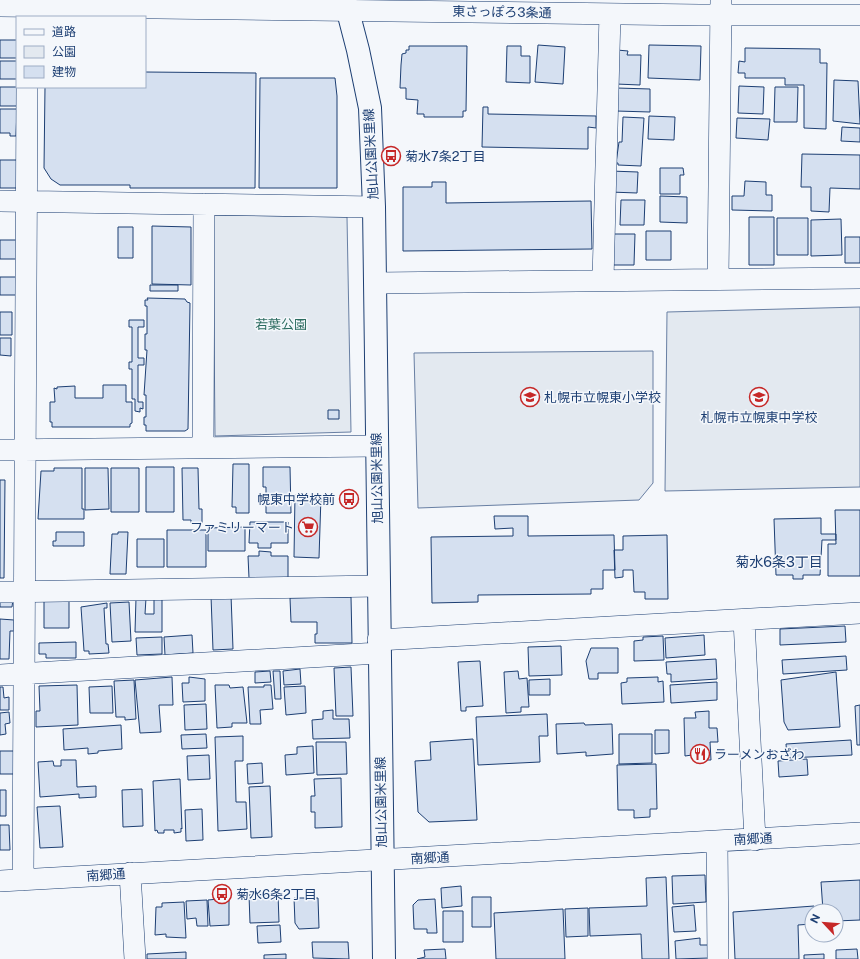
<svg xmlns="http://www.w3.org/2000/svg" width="860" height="959" font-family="'Public Sans','Noto Sans JP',sans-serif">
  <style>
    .green { fill: #e3e9f0; stroke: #687fa3 }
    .building { fill: #d5e0f0; stroke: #1d3f73 }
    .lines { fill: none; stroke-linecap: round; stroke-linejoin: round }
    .minor-casing { stroke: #1d3f73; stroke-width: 22 }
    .major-casing { stroke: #1d3f73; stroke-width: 24 }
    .minor { stroke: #f4f7fb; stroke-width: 21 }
    .major { stroke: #f4f7fb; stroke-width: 22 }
    .labels { text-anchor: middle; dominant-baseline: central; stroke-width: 3; stroke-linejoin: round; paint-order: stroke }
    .street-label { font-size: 13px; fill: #1d3f73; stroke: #f4f7fb }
    .poi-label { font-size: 13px; fill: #1d3f73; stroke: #f4f7fb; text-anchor: start }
    .park-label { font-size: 13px; fill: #2c6c60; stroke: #f4f7fb }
    .neighbourhood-label { font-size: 14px; fill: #1d3f73; stroke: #f4f7fb }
  </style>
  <rect width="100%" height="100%" fill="#f4f7fb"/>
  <path class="green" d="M213 215 347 217 351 432 215 436Z
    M860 307V487L665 491 667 312Z
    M653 351V483L639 500 418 508 414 353Z"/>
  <path class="building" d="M0 40H17V58H0Z
    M538 45 565 47 563 84 535 82Z
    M649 45 701 46 700 80 648 78Z
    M409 46H467L466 111H463V117H424V114H417L418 100 406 99V88H400L401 65 402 54 406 53V50H409Z
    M507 46H521V56H530V83L506 82Z
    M745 48 820 49V63H827L826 129 804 128V85H785V78H745V73H738L739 61 745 62Z
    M617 50 628 51 627 55H641L640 85 616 84Z
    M0 61H17V79H0Z
    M145 72 256 73 255 188H130V185H60L51 179 44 168 45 87H145Z
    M260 78H335L337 96V188H259Z
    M834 80 858 81 860 124 833 121Z
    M739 86 764 87 763 114 738 113Z
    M0 87H19V106H0Z
    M775 87H798L797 122H774Z
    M617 88 650 89V112L616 111Z
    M483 107H488V114L596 116V128L588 127V149L482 147Z
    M0 109H17L16 136H10V133H0Z
    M649 116 675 117 674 140 648 139Z
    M623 117 644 118 641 166 618 165V163H616L619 142H622Z
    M737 118 770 119 768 140 736 138Z
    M842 127 860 128V142L841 141Z
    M802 154 860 155V189L830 188 829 212 811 211V187H801Z
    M0 160H17V188H0Z
    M660 168H683L684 175H680V194H660Z
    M610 171 638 172 637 193 610 192Z
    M745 181 766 182V195H772V211L732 210V196H744Z
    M432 182H446V203L591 201 592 249 403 251V187H432Z
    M660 196 687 197V223L660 222Z
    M621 200H645L644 225H620Z
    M749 217H774V265H749Z
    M777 218H808V255H777Z
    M841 219 842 255 811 256V220Z
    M152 226 191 227V285L152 284Z
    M118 227H133V258H118Z
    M646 231H671V260H646Z
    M610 234H635L634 265H609Z
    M845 237H860V263H845Z
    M0 240H17V259H0Z
    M0 277H16V295H0Z
    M150 285H178V291H150Z
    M147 298 185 299 187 302 190 303 188 429 185 431H146V425H144V417H146V395H144L147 350H145V334H147V306H145V300H148Z
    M0 312H12V335H0Z
    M129 320H144V327H138V358H144V365H138V402H143V409L140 408V412L135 411V399H132V369H129V362H132V327H129Z
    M0 338H11V356L0 355Z
    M103 385H126V402H132V423L130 424V427H52V422H50V402H55L54 388 57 389V387L75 386V398H103Z
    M328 410H339V419H328Z
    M233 464H249V513H236V507H232Z
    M146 467H174V512H146Z
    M263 467H290L291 513H266V487H263Z
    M54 468H82V509H84V519H38L41 471H54Z
    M85 468H108L109 509 85 510Z
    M111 468H139V512H111Z
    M182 468H198L199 509H202V523H191V520H183Z
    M0 480H5L4 578H0Z
    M295 495 321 496 319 558 294 557Z
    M835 510H860V576H828V544H836Z
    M494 516H528V536L614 535 615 570H603V589H591V594L478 595V602L432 603 431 537 513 536V528L495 529Z
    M821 518V534H836V540H822L820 575H803V579H793V575H776L774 519Z
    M250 522H288V543H271V548H258V543H249Z
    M245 527V551H208V528Z
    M167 530H206V567H167Z
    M56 532H84V546H53V541H56Z
    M118 532H128L126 574H110L112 534H118Z
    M667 535 668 599H645V592H634L633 570H623V577L615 578 614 550H623V536Z
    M137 539H164V567H137Z
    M259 551 271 552V556H288V578H249L248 556H259Z
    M231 595 233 649 213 650 211 596Z
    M351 597 352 643H315V634H317V622H291L290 598Z
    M136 598H146L145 614H154V598H162V632H135Z
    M0 599H13L12 607H0Z
    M44 600H69V628H44Z
    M129 602 131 641 112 642 110 603Z
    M107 603V608H104L106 644H108L109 653 89 654V651H84L81 607Z
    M0 619 14 620V631H10L9 659H0Z
    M845 626 846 642 780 645V629Z
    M192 635 193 653 165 655 164 637Z
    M704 635 705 655 666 658 665 638Z
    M663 636 664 660 634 661V641L643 640V637Z
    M162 637V654L137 655 136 638Z
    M76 642V658H46V654H39V643Z
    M561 646 562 675 529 676 528 647Z
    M591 648H618V673H598V679H589L586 661Z
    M846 656 847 670 783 674 782 660Z
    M716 659 717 679 671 682V674H667L666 662Z
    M480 661 483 706 466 707V711H461L458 662Z
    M351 667 353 716H336L334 668Z
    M300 669 301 684 284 685 283 671Z
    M270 671 271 682 255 683V672Z
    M273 671H280L281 699H275Z
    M518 671 519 679 527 678 529 707H521V712L506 713 504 672Z
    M836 672 840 727 788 730 784 722 781 680Z
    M172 677 173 705H159L161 732 140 733 135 680Z
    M189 677 205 679V701L183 702 182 683H189Z
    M658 677V682L663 681 664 702 622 704 621 683 627 682V678Z
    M550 679V695H529V680Z
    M134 680 136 719 125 720V717H116L114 681Z
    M717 682V700L671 703 670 685Z
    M77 685 78 725 36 727V711H40L39 686Z
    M215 685H229L230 688 243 687 247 723H232V727L217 728Z
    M264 685H271L273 709 260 710 261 724H250L248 687H264Z
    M112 686 113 713H90L89 687Z
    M305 686 306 713 286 715 284 687Z
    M0 687H3L4 698 9 697V710H0Z
    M206 704 207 729 185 730 184 705Z
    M860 705V745H857L855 706Z
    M333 710V719H349L350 738 313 739 312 720 323 719V711Z
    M709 711V728H717L718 742H710L711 760H693L692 755 685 756 684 718H696L695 712Z
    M9 712 10 723 5 724 6 734 0 735V713Z
    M547 714 548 736H539L540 762 478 765 476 717Z
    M584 723 585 725 612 724 613 754 586 756V752L557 754 556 724Z
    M121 725 122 749 98 751V753L88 754V748L64 750 63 729Z
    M655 730H669V753L655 754Z
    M206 734 207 748 182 749 181 735Z
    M619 734H652V763L619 764Z
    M243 736V761H235L236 802H246L247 829 218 831 215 737Z
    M473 739 477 820 429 822 418 812 415 761 431 760 430 742Z
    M851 740 852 755 787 758 786 744Z
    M316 742H346L347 774 317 775Z
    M313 746 314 773 286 775 285 755 297 754V747Z
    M0 751H14V774H0Z
    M209 755 210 779 188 780 187 756Z
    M807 759 808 775 779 777 778 761Z
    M61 760H76L77 787 96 786V797L79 798V794L40 797 38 762 53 761 54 766H61Z
    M262 763 263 783 248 784 247 764Z
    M656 764 657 809H650V817L634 818V810H618L617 765Z
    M341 778 342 827 315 828V812H311V796H315L314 779Z
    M180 779 182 829 181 828V832L174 833V830H164V833H158L157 830 155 831 153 781Z
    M270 786 272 837 251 838 249 787Z
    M142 789 143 826 123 827 122 790Z
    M0 790H6V816H0Z
    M60 806 63 847 40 848 37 807Z
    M202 809 203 840 186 841 185 810Z
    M0 825H9L10 850H0Z
    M705 875 706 902 673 904 672 876Z
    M666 877 669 959H642L641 934 590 936 589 908 647 906 646 878Z
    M860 880V920L836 921V911H823L821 882Z
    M461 886 462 906 442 908 441 888Z
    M278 894 279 922 250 923 249 895Z
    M472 897H491V927H472Z
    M229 898V925L210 926 208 900Z
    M294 898H318L319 928 299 929 295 923Z
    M435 899 437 933H427V929H414L413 905 418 900Z
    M207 900 208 926H197L196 918 187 919 186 901Z
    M184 902 186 938 166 937V934L155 935 156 907H162V903Z
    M694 905 696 931 674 932 672 907Z
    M814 906 815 911H812V924L798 925 799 959H735L733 912Z
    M588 908V936L566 937 565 909Z
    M563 909 565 959H496L494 913Z
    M443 911H463V942H443Z
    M280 925 281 942 258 943 257 926Z
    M700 938V945H709L710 958 676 959 675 941Z
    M312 942H348L349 959 313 958Z
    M445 949 446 959H417L425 957 424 950Z
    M857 949 858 959H836V950Z
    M186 952V959H147V954Z
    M286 954V959H264V955Z
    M824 954V959H804V955Z"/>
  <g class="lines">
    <defs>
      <path id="minor" d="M0 6 700 15H860
        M0 201 374 207
        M718 279 721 0
        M603 280 610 14
        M376 283 860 278
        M203 447 204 204
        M0 450 377 446
        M0 592 379 586
        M744 620 755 840
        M378 640 860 613
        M0 675 379 653
        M717 841 718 959
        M130 873 135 959
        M23 880 27 87
        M0 881 860 833"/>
      <path id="major" d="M345 0 358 50 370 108 374 207 384 959"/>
    </defs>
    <use href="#minor" class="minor-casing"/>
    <use href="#major" class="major-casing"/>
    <use href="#minor" class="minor"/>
    <use href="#major" class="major"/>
  </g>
  <defs>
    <symbol id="bus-ring" viewBox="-11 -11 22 22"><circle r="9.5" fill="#f4f7fb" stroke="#c62828" stroke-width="1.5"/><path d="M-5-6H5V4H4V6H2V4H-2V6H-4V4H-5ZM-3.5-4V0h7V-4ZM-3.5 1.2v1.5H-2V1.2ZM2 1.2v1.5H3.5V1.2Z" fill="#c62828"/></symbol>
    <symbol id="school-ring" viewBox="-11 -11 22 22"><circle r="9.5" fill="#f4f7fb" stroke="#c62828" stroke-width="1.5"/><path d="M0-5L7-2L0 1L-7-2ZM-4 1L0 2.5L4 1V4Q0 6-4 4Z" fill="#c62828"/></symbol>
    <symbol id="supermarket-ring" viewBox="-11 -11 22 22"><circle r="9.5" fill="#f4f7fb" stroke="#c62828" stroke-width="1.5"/><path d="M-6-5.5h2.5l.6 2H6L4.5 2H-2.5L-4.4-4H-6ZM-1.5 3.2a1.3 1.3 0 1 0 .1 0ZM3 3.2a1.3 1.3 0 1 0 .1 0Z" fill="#c62828"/></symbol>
    <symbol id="restaurant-ring" viewBox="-11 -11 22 22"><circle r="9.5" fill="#f4f7fb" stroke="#c62828" stroke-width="1.5"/><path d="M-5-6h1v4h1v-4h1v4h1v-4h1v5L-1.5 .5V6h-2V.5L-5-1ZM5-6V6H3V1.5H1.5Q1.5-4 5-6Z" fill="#c62828"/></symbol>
  </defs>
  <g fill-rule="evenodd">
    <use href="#bus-ring" x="380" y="145" width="22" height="22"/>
    <use href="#school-ring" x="519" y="386" width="22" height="22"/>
    <use href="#school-ring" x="748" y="386" width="22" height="22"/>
    <use href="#bus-ring" x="338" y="488" width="22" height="22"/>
    <use href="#supermarket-ring" x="297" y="516" width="22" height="22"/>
    <use href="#restaurant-ring" x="689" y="743" width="22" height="22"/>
    <use href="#bus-ring" x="211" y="883" width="22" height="22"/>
  </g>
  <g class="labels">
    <g class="street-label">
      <text transform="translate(502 12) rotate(1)">東さっぽろ3条通</text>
      <text transform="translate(371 154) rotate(-93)">旭山公園米里線</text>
      <text transform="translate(377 478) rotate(-91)">旭山公園米里線</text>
      <text transform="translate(381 802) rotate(-91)">旭山公園米里線</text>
      <text transform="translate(753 839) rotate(-3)">南郷通</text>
      <text transform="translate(430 858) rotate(-3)">南郷通</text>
      <text transform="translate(106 875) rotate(-4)">南郷通</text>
    </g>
    <g class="poi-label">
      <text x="405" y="156">菊水7条2丁目</text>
      <text x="544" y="397">札幌市立幌東小学校</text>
      <text x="759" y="417" text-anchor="middle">札幌市立幌東中学校</text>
      <text x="335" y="499" text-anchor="end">幌東中学校前</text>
      <text x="294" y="527" text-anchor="end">ファミリーマート</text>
      <text x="714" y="754">ラーメンおざわ</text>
      <text x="236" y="894">菊水6条2丁目</text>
    </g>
    <g class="park-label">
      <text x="281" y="324">若葉公園</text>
    </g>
    <g class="neighbourhood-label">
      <text x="779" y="562">菊水6条3丁目</text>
    </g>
  </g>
  <rect x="16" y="16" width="130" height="72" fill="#f4f7fb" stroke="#9eadc5"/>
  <rect x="24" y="29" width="20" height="6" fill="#f4f7fb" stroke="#9eadc5"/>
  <text x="52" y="36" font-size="12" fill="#1d3f73">道路</text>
  <rect x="24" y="46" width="20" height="12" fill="#e3e9f0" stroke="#9eadc5"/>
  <text x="52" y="56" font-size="12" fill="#1d3f73">公園</text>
  <rect x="24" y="66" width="20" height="12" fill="#d5e0f0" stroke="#9eadc5"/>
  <text x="52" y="76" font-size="12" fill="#1d3f73">建物</text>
  <g transform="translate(824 923) rotate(296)"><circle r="19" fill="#f4f7fb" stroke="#9eadc5"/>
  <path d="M0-3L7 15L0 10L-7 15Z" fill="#c62828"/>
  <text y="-6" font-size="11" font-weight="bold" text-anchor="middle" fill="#1d3f73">N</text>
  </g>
</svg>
